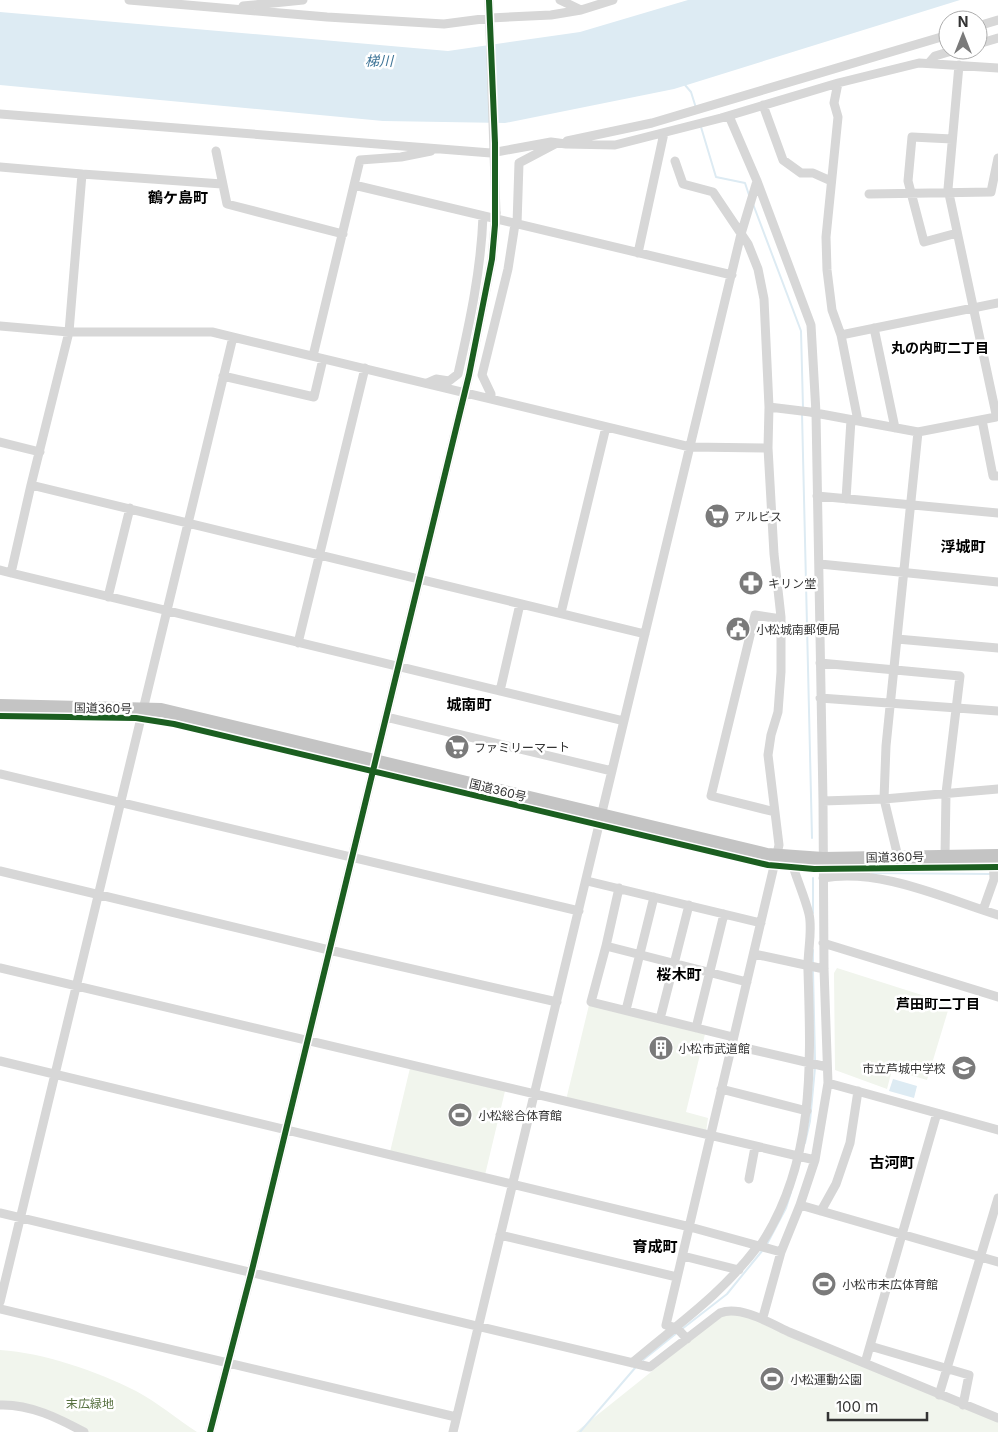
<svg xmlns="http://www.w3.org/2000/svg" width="998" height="1432" font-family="Inter,'Noto Sans JP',sans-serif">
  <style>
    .green { fill: #f1f5ed }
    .water { fill: #ddebf3 }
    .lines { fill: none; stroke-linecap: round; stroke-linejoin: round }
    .stream { stroke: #ddebf3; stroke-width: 2 }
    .minor { stroke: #d7d7d7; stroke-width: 9 }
    .highway { stroke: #c4c4c4; stroke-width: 14 }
    .minor-bridge { stroke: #d7d7d7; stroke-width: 9 }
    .cycleway-casing { stroke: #fff; stroke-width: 9 }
    .cycleway { stroke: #1b5e20; stroke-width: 6 }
    .labels { text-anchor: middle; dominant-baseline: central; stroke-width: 5; stroke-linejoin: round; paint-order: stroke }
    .poi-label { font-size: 12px; fill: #333; stroke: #fff; text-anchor: start }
    .street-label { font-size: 12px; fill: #333; stroke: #fff }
    .park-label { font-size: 12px; fill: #56703f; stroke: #fff }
    .water-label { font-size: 14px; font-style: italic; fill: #3f7597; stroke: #fff }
    .neighbourhood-label { font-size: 14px; font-weight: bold; fill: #000; stroke: #fff }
    .quarter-label { font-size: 15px; font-weight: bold; fill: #000; stroke: #fff }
  </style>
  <rect width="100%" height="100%" fill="#fff"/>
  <path class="green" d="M837 968 950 1004 927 1080 892 1070 887 1089 835 1070 834 973Z
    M589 1005 705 1034 686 1112 708 1118 706 1132 566 1100Z
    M410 1068 505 1091 485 1175 390 1152Z
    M737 1313 998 1418V1432H576L721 1316Z
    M0 1350C45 1353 96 1371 136 1391 157 1402 177 1419 197 1432H84L47 1414 0 1405Z"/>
  <path class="water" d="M688 0H960L674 89 505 123 383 121 0 85V12L448 51 580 32Z
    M893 1079 917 1086 914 1098 889 1091Z"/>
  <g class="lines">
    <path class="stream" d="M685 85 691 92 696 108
      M701 127 716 177 745 183 749 195
      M753 204 801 331 803 408
      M802 413 812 838
      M872 873 991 874
      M813 878V913
      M813 950V963
      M813 971 815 1060
      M805 1143 810 1121 815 1068
      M767 1244 786 1208 791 1192
      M682 1329 727 1294 762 1251
      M643 1360 678 1332
      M580 1432 635 1368"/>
    <path class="minor" d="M129 0 327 17 444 24 490 18 551 15 581 10 613 0
      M489 0 496 213
      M560 0 581 10
      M243 6 303 0
      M978 26 998 20
      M978 44 998 38
      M929 63 935 56 955 50
      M959 65 948 189 996 414
      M838 83 834 103 838 117 826 237 827 270 832 310 841 335 858 421
      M763 105 783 160 801 173H813L831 181
      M0 114 491 153 551 142 566 144 615 145 721 118 838 83 919 63 998 68
      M729 116 757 181 811 325 816 413 823 801 824 969 828 1083 815 1160 800 1205 781 1252 763 1317
      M952 139 912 137 908 181 924 242 957 233
      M567 141 652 123 948 35
      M216 151 227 204 343 234
      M675 161 683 184 713 192 748 244 758 269 764 299 769 407 768 448 774 554 781 617V672L778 712 771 735 768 755 779 845 666 1325 677 1328 687 1339
      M0 167 82 174
      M222 184 82 174 69 332 31 485 645 634
      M354 185 732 275
      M869 194 991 192 998 158
      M517 224 519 163 555 144
      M638 253 664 133
      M0 326 69 332H212L690 447 768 448
      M874 328 895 428
      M841 335 998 303
      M313 356 360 160 401 157 431 151
      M223 376 314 397 323 359
      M427 383 436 379 449 381 458 374C470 321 481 270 483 216
      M491 399V394L482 375 508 269 515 224
      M769 407 810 412 918 432 996 417 998 414
      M982 420 993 476H998
      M0 442 40 452
      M31 485 11 573 624 721
      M817 496 998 513
      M846 499 851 420
      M820 564 998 582
      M0 570 11 573
      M108 597 130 508
      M561 613 606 427
      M897 639 998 648
      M298 643 365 368
      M820 663 960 676 946 793 945 856
      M500 691 520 604
      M820 698 998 711
      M386 717 612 771
      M0 774 579 911
      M823 801 884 799 998 789
      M775 812 711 796 755 615 781 619
      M898 857 884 799 886 746 918 432
      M0 871 329 950 557 1002
      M823 878C881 868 943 898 998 915
      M587 881 761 923
      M983 910 994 879 993 856
      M823 943 998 997
      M606 946 619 888
      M754 954 824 969
      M0 968 815 1160
      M626 1010 654 897
      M660 1019 689 905
      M696 1028 724 914
      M733 1037 591 1002 606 946 747 982
      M732 1045 827 1067
      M0 1061 690 1227 781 1252
      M828 1083 998 1130
      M721 1089 807 1111
      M749 1179 755 1147
      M800 1205 998 1262
      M821 1211 836 1184 850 1143 858 1091
      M0 1213 650 1367 720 1313C740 1305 770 1323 789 1332L998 1418
      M500 1235 677 1277
      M760 1246C815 1163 811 1066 808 971 807 953 813 931 809 914 804 894 795 876 790 856
      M683 1256 739 1270
      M0 1302 233 337
      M0 1309 456 1417
      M870 1346 969 1375 963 1405
      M632 1363C679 1323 720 1296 758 1246
      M865 1363 937 1113
      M939 1395 998 1198
      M0 1405C30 1404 58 1418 84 1432
      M210 1432 251 1274 469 375 492 259 495 225
      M453 1432 741 234 757 181"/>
    <path class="highway" d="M0 706 161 710 767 855 823 859 998 856"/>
    <path class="minor-bridge" d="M495 225 496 213"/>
    <defs>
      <path id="cycleway" d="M0 716 136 718 174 724 768 865 814 869 998 867
        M210 1432 251 1274 469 375 492 259 495 225V143L489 0"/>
    </defs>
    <use href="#cycleway" class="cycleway-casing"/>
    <use href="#cycleway" class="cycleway"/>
  </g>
  <defs>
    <symbol id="supermarket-disc" viewBox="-11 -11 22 22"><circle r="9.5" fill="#7a7a7a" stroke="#fff"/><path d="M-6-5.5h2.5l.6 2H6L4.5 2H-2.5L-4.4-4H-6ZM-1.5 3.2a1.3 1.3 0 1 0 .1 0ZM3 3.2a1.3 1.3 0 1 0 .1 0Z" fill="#fff"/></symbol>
    <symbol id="pharmacy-disc" viewBox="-11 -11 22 22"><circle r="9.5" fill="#7a7a7a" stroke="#fff"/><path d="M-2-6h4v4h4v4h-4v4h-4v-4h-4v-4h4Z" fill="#fff"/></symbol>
    <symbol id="civic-disc" viewBox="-11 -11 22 22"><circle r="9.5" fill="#7a7a7a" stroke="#fff"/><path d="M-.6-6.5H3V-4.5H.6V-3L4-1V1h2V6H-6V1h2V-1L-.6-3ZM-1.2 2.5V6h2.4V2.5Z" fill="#fff"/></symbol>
    <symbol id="building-disc" viewBox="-11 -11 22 22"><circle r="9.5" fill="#7a7a7a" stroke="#fff"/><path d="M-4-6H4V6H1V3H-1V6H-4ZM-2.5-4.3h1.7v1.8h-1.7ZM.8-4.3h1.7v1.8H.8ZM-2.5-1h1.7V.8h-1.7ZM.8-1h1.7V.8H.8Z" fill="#fff"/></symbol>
    <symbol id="school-disc" viewBox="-11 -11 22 22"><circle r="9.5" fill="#7a7a7a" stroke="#fff"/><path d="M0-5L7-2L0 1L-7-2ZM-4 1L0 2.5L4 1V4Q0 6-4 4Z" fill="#fff"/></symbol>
    <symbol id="stadium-disc" viewBox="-11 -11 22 22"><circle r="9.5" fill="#7a7a7a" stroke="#fff"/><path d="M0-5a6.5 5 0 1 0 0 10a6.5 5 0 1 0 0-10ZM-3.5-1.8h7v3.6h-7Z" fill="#fff"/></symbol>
  </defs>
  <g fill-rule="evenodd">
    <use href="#supermarket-disc" x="703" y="502" width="28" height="28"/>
    <use href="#pharmacy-disc" x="737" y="569" width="28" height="28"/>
    <use href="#civic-disc" x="724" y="615" width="28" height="28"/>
    <use href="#supermarket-disc" x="443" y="733" width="28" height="28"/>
    <use href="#building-disc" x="647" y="1034" width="28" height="28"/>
    <use href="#school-disc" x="950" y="1054" width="28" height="28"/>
    <use href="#stadium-disc" x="446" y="1101" width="28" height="28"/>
    <use href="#stadium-disc" x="810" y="1270" width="28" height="28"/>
    <use href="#stadium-disc" x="758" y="1365" width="28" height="28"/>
  </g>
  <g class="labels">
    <g class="poi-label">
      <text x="734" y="516">アルビス</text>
      <text x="768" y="583">キリン堂</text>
      <text x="756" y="629">小松城南郵便局</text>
      <text x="474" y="747">ファミリーマート</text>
      <text x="678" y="1048">小松市武道館</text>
      <text x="946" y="1068" text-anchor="end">市立芦城中学校</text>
      <text x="478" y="1115">小松総合体育館</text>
      <text x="842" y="1284">小松市末広体育館</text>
      <text x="790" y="1379">小松運動公園</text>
    </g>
    <g class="street-label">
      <text transform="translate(103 708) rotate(1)">国道360号</text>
      <text transform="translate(498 790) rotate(14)">国道360号</text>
      <text transform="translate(895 857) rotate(-1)">国道360号</text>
    </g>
    <g class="park-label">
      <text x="90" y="1403">末広緑地</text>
    </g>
    <g class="water-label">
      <text x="379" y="60">梯川</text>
    </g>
    <g class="neighbourhood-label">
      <text x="940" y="347">丸の内町二丁目</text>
      <text x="938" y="1003">芦田町二丁目</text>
    </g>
    <g class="quarter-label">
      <text x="178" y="197">鶴ケ島町</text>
      <text x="963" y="546">浮城町</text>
      <text x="469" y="704">城南町</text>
      <text x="679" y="974">桜木町</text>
      <text x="892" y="1162">古河町</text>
      <text x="655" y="1246">育成町</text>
    </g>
  </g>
  <g transform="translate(963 35)"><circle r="24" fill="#ffffff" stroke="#adadad"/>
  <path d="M0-4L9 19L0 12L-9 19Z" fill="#7a7a7a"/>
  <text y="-8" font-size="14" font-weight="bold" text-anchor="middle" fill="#333333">N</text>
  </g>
  <path d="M828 1412v8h99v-8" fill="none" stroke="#333333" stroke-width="2.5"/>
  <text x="836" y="1412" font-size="15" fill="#333333" stroke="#ffffff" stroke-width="4" paint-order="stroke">100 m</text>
</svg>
